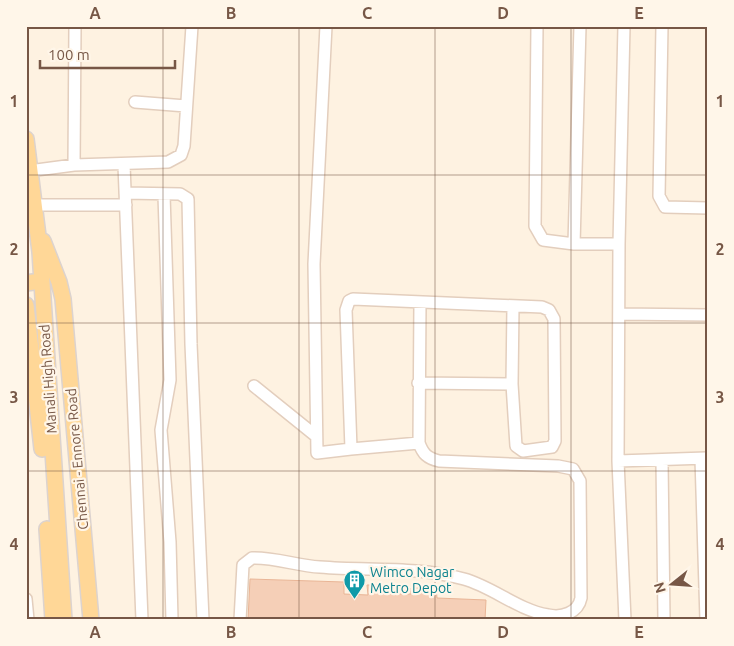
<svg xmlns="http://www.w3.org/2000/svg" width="734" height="646" font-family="Ubuntu,sans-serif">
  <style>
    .building { fill: #f5cfb7; stroke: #e9b596 }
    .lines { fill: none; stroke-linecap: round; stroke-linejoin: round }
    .minor-casing { stroke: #e3cebd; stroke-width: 14 }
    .major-casing { stroke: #dcd3cf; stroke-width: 18 }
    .minor { stroke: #fff; stroke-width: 11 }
    .major { stroke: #ffd797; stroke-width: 15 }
    .grid { fill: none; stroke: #775746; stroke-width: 1; stroke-opacity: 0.55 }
    .labels { text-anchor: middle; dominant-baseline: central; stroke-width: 4.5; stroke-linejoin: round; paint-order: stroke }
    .street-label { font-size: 14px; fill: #775746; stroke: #fff6e9 }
    .culture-label { font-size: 14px; fill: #0d838f; stroke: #fff6e9; text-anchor: start }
    .neatline { fill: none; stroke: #775746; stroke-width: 2 }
    .grid-label { font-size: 16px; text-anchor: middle; font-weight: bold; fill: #775746 }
  </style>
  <rect width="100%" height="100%" fill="#fef2e1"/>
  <path class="building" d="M250 579 344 582V594L368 595 367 585H389L390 594H411V588H436L437 598 486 600 485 620H248Z"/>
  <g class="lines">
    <defs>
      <path id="minor" d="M326 26 314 264 317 453 351 449
        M537 26 535 226 543 240 574 244H619
        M624 26 619 244 618 461 625 620
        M662 26 659 196 665 207 708 208
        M135 102 186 106
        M74 165 75 26
        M124 165 142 620
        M29 171 74 165 168 162 181 155 184 146 192 26
        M125 193 180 194 188 199 191 344 203 620
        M164 195 170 380 161 430 170 542 172 620
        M33 205H126
        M574 244 580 26
        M619 314 708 315
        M418 383 512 384 513 306
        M254 386 316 436
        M419 443 351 449 346 310 349 301 353 299 542 307 549 310 554 319 555 441 552 447 523 451 516 446 512 384
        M701 459 706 620
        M618 461 706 458
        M662 461 664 620
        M26 599 28 620
        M240 620 243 565 252 558C275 557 297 566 320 567 369 571 416 566 464 579 493 587 518 610 548 615 562 618 578 613 581 598L580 481 573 469 558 466 439 461C427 458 423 454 419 443L420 302"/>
      <path id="major" d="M26 139 40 252 64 620
        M43 241 59 282 63 299 91 620
        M26 283 41 281
        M26 305 42 449
        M47 529 53 620"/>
    </defs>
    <use href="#minor" class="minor-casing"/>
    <use href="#major" class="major-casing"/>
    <use href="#minor" class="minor"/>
    <use href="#major" class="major"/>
  </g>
  <path class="grid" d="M163 26V620M299 26V620M435 26V620M571 26V620M26 175H708M26 323H708M26 471H708"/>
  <defs>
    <symbol id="building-pin" viewBox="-11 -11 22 30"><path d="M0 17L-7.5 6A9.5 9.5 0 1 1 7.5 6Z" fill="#0f9aa8" stroke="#fff6e9"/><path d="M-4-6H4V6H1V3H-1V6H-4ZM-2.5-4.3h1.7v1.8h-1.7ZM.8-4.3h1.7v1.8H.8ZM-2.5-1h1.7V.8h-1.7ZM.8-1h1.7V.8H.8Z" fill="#fff"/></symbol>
  </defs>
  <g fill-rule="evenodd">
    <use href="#building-pin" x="342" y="568" width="25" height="34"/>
  </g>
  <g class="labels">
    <g class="street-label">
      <text transform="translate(48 379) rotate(-94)">Manali High Road</text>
      <text transform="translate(77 459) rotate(-95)">Chennai - Ennore Road</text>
    </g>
    <g class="culture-label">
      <text x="370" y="572">Wimco Nagar<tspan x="370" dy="16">Metro Depot</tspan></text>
    </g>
  </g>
  <rect width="734" height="646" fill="none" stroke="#fff6e9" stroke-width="55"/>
  <g transform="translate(672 584) rotate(253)" stroke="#fff6e9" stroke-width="4" paint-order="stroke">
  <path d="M0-4L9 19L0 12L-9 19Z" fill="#775746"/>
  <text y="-8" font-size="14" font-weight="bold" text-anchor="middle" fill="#775746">N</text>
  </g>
  <path d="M40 60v8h135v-8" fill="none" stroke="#775746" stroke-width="2.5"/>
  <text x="48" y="60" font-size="15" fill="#775746" stroke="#fff6e9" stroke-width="4" paint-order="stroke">100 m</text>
  <rect x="28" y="28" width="678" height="590" class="neatline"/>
  <g class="grid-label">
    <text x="95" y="19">A</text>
    <text x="231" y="19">B</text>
    <text x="367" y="19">C</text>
    <text x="503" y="19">D</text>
    <text x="639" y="19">E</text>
    <text x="14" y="107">1</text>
    <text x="720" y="107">1</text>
    <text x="14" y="255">2</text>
    <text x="720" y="255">2</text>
    <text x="14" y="403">3</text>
    <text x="720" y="403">3</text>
    <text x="14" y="550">4</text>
    <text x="720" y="550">4</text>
    <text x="95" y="638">A</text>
    <text x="231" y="638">B</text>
    <text x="367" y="638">C</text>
    <text x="503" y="638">D</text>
    <text x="639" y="638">E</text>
  </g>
</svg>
